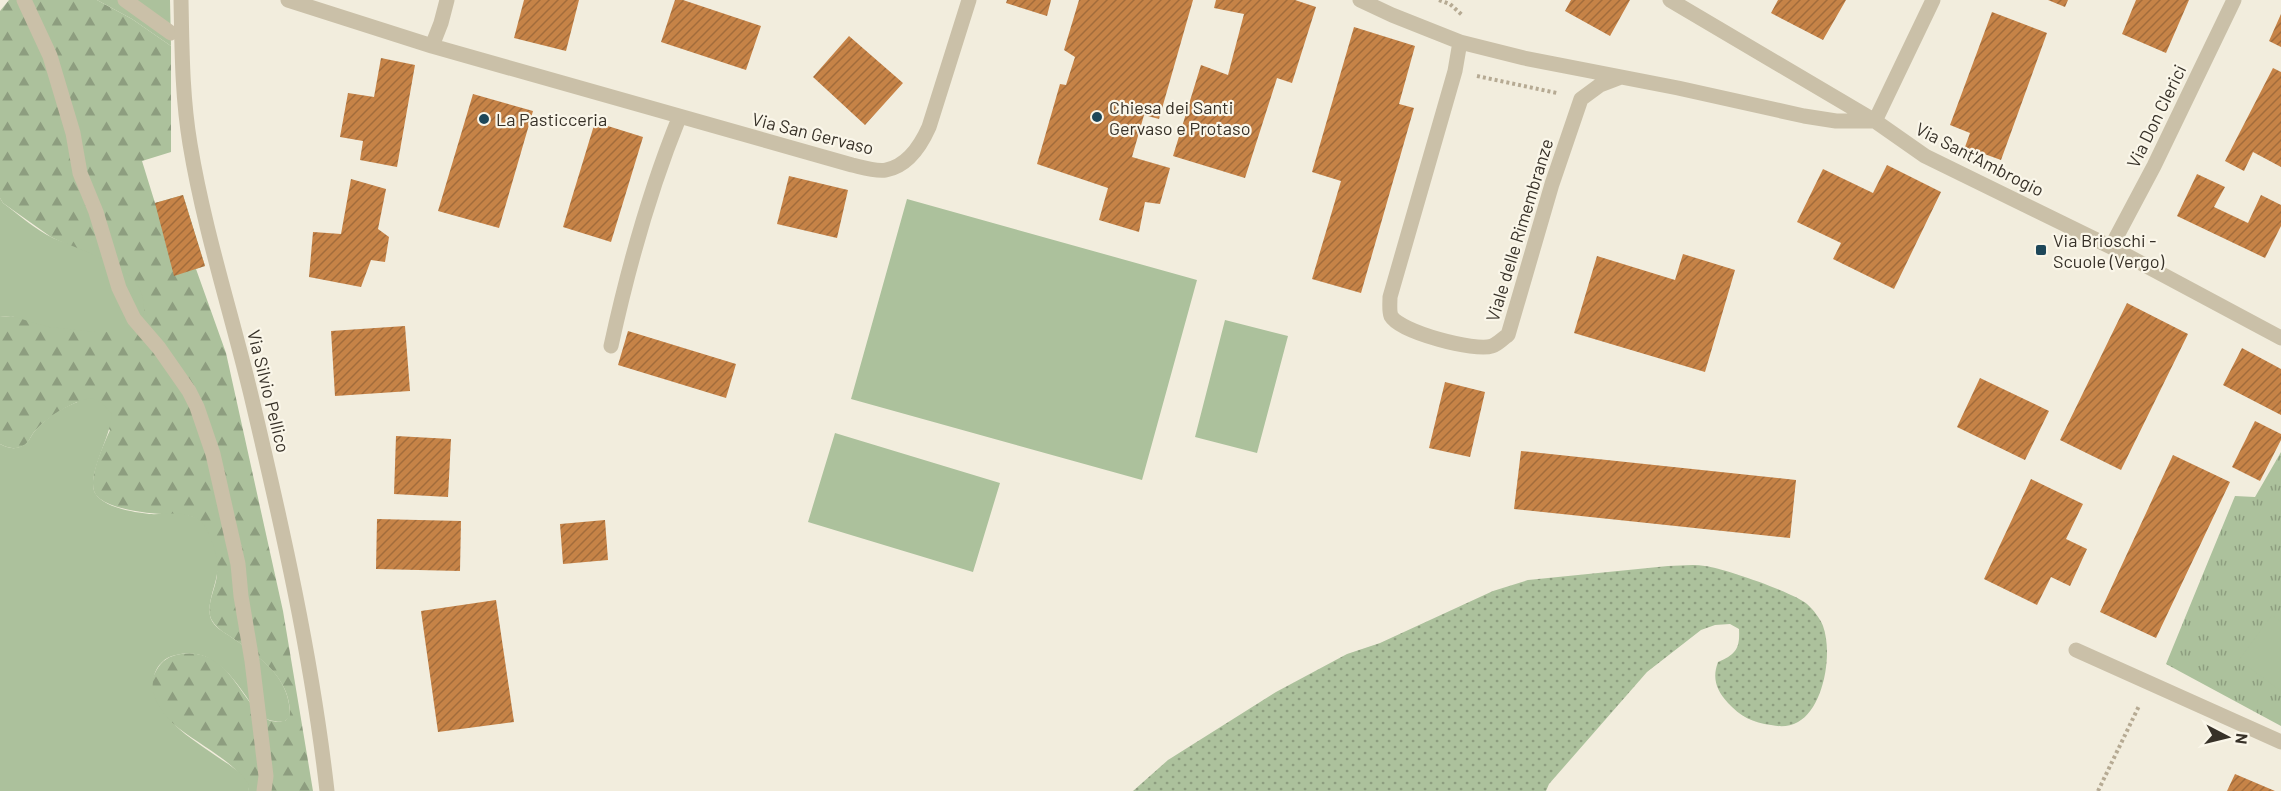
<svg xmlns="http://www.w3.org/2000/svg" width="2281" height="791" font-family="Barlow,sans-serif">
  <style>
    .grass { fill: url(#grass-dots) }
    .forest { fill: url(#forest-firs) }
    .park { fill: url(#park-tufts) }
    .garden { fill: #acc19c }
    .building { fill: url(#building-hatch) }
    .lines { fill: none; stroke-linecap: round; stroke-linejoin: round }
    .path { stroke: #b6aa93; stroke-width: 4; stroke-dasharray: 3 3; stroke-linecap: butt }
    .lane { stroke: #cac0a8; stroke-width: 15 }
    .street { stroke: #cac0a8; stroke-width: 15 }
    .poi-dot { fill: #1e4759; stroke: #faf6e9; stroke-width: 2 }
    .labels { text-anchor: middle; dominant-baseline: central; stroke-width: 4.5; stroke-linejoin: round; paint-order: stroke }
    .poi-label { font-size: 18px; fill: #373128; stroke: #faf6e9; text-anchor: start }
    .street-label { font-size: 18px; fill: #373128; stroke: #faf6e9 }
  </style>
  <defs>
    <pattern id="grass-dots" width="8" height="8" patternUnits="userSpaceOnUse" patternTransform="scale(1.5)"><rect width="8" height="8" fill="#acc19c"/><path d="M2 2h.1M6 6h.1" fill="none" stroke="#8d9d7f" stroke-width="1.8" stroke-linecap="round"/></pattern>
    <pattern id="forest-firs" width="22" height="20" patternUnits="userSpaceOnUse" patternTransform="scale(1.5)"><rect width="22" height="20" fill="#acc19c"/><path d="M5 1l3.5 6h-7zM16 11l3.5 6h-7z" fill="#8d9d7f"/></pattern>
    <pattern id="park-tufts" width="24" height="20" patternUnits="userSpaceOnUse" patternTransform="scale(1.5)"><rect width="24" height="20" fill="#acc19c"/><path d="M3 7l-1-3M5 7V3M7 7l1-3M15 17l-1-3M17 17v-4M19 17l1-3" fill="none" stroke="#8d9d7f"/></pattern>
    <pattern id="building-hatch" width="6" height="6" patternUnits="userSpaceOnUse" patternTransform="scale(1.5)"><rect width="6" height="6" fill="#c68347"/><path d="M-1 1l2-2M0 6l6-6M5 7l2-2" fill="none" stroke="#a26c3b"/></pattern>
  </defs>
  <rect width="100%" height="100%" fill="#f2eddd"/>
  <path class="grass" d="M1668 566C1680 566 1693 564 1705 566 1723 568 1795 593 1807 604 1813 609 1821 620 1823 626 1833 653 1824 708 1798 722 1789 727 1780 727 1771 725 1753 723 1740 716 1728 703 1716 690 1712 678 1718 662 1736 654 1740 649 1739 629L1730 624 1715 625 1701 630 1647 672 1549 784 1546 791H1133L1168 760 1276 692 1347 654 1380 643 1493 591 1528 580Z"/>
  <path class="forest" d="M9 0H97L132 19 171 46V152L142 161 155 203 183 195 205 266 196 269 226 353 283 611 313 791H249C241 749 126 724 156 671 162 660 169 656 181 654 193 652 201 654 212 659 235 671 251 715 271 721 275 722 281 721 285 721L290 716C291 679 262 659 234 639 227 634 218 630 213 622 203 608 217 588 217 573 218 561 209 530 200 522 191 513 178 515 166 514 150 514 100 509 94 491 89 476 104 444 110 430L77 402C62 409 45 419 34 432 30 437 29 443 23 446 14 450 8 448 0 444V317L11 316 115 332H132L114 267 51 237 3 203 0 198V11Z"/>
  <path class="park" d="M2281 452V726L2166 664 2235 496 2255 497Z"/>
  <path class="garden" d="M97 0H170L171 46 132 19Z
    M0 198 3 203C19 215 35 229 53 238 79 249 110 259 132 278 145 290 146 310 142 326L132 332H96L49 327 11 316 0 317Z
    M907 199 1197 280 1142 480 851 399Z
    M1225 320 1288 336 1257 453 1195 437Z
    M90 398C101 400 105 406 112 414 112 434 86 476 95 493 104 508 134 512 149 514 165 515 185 510 199 520 205 524 208 532 211 539 215 550 219 562 217 574 215 588 206 605 211 619 214 627 224 632 231 637 260 657 291 677 290 717L285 721C277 721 270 722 263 717 255 711 249 700 243 692 226 668 208 648 176 655 165 657 157 665 154 676 142 718 213 750 240 773L248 783 249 791H0V444C8 448 14 450 22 446 29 443 30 437 34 432 48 415 70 403 90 398Z
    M835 433 1000 483 973 572 808 522Z
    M2272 615 2281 622V691L2239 660Z"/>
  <path class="building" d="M524 0H579L566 51 514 38Z
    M675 0H683L761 26 746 70 661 42Z
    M1007 0H1051L1047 16 1006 3Z
    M1079 0H1193L1159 119 1144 115 1132 157 1170 168 1160 204 1145 202 1139 232 1099 220 1108 188 1037 164 1060 84 1066 85 1075 57 1064 50Z
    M1216 0H1295L1316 7 1292 83 1277 78 1245 178 1173 156 1201 65 1228 75 1244 14 1214 8Z
    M1571 0H1630L1610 36 1565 11Z
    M1778 0H1846L1823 40 1771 13Z
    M2048 0H2068L2065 7Z
    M2136 0H2189L2166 53 2122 34Z
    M1992 12 2047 33 2001 160 1965 147 1970 133 1950 125Z
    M2281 14V47L2269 41Z
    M1354 27 1415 46 1399 104 1414 108 1361 293 1312 279 1341 181 1312 172Z
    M849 36 903 83 865 125 813 77Z
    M381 58 415 65 397 167 360 160 363 141 340 137 348 93 374 97Z
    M2273 68 2281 72V167L2253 152 2244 171 2225 161Z
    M473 94 533 111 499 228 438 211Z
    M595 122 643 137 611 242 563 227Z
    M1887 165 1941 192 1894 289 1833 259 1841 243 1797 222 1823 169 1873 193Z
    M2197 174 2225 187 2214 207 2248 223 2261 195 2281 205V226L2265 258 2177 216Z
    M789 176 848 190 837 238 777 224Z
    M351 179 386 189 378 229 389 237 385 262 371 260 361 287 309 277 313 232 341 234Z
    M183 195 205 266 174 276 155 203Z
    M1683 254 1735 270 1705 372 1574 333 1597 256 1675 280Z
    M2127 303 2188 334 2121 470 2060 440Z
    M405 326 410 391 335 396 331 331Z
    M628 331 736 364 726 398 618 365Z
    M2242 348 2281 369V415L2223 385Z
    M1980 378 2049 411 2025 460 1957 427Z
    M1445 382 1485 392 1470 457 1429 448Z
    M2255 421 2281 434V440L2260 481 2232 467Z
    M396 436 451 439 448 497 394 494Z
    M1521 451 1796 480 1790 538 1514 509Z
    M2173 455 2230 482 2156 638 2100 612Z
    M2031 479 2083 504 2066 539 2087 549 2070 586 2051 577 2037 605 1984 579Z
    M377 519 461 521 460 571 376 569Z
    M605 520 608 560 563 564 560 524Z
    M496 600 514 722 438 732 421 611Z
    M2235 774 2275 791H2227Z"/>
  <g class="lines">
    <path class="path" d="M1439 0 1450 4 1462 15
      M1477 76 1557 93
      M2098 791 2139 706"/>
    <path class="lane" d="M24 0 50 56 73 133 80 173 96 212 119 288 134 319 159 348 189 391 197 407 213 454 238 564 241 596 252 661 266 776 264 791
      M125 0 171 33"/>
    <path class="street" d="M181 0C182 49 182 96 190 144 204 229 231 312 251 395 282 526 312 658 327 791
      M288 0 432 46 852 165C861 167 876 172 886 170 907 166 921 145 929 127L969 0
      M1360 0 1392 15 1460 42 1524 58 1678 88 1804 116 1836 121H1875L1933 0
      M1670 0 1875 121 1925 156 2111 247 2281 338
      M1460 42 1455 71 1390 297C1390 303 1389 311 1391 316 1400 332 1475 352 1492 346 1498 344 1503 338 1508 335L1552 184 1581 99 1600 85 1621 77
      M432 46 441 23 447 0
      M2111 247 2154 166 2234 0
      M611 346C628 268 649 192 679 118
      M2076 650 2281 742"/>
  </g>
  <g class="poi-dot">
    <circle cx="1097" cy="117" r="6"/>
    <circle cx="484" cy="119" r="6"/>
    <rect x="2035" y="244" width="12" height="12" rx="3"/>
  </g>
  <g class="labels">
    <g class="poi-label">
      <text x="1109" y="107">Chiesa dei Santi<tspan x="1109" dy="21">Gervaso e Protaso</tspan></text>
      <text x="496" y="119">La Pasticceria</text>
      <text x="2053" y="240">Via Brioschi -<tspan x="2053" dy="21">Scuole (Vergo)</tspan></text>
    </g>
    <g class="street-label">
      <text transform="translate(2156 116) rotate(-64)">Via Don Clerici</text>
      <text transform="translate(813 133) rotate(14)">Via San Gervaso</text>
      <text transform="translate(1980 159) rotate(27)">Via Sant'Ambrogio</text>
      <text transform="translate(1519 230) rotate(-73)">Viale delle Rimembranze</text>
      <text transform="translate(269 391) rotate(76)">Via Silvio Pellico</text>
    </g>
  </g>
  <g transform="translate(2227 737) rotate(97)" stroke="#faf6e9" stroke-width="4.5" paint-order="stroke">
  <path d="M0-4.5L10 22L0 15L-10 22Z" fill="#373128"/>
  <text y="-9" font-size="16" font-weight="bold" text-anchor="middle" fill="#373128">N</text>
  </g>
</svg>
